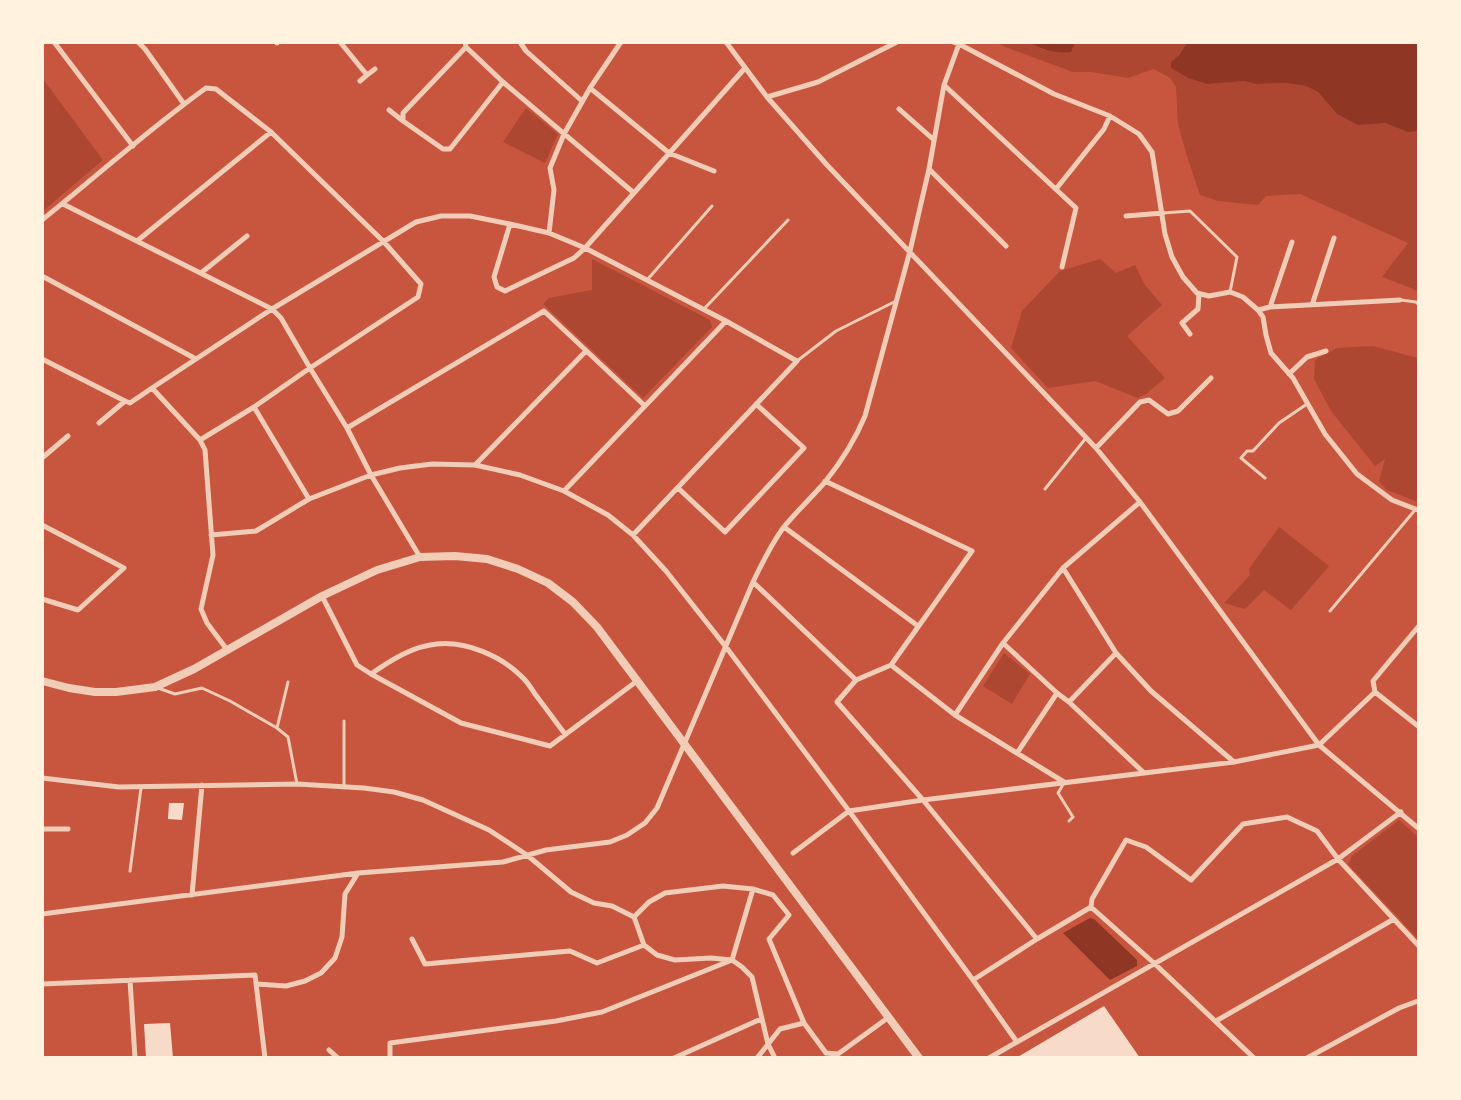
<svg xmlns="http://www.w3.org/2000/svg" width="1461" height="1100" font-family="'Archivo Narrow',sans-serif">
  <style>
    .green { fill: #ae4732 }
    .water { fill: #8f3625 }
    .building { fill: #f7dbc8 }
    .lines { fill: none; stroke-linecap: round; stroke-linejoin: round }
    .service { stroke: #f1ccb7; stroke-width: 3 }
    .minor { stroke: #f1ccb7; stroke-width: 5 }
    .tertiary { stroke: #f1ccb7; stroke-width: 8 }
  </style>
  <rect width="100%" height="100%" fill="#c8553d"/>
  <path class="green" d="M997 43H1030L1044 50 1071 52 1075 43H1188L1179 55 1171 62V68L1188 78 1207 84 1244 81 1256 84 1287 83 1306 86 1318 92 1337 114 1378 123C1394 123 1401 133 1418 131V292L1411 288 1382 277 1408 243 1300 194 1266 196 1258 205 1218 201 1200 195 1186 153 1178 124 1176 87 1170 78 1154 69 1128 78 1091 72H1073L1008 48Z
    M43 79 103 160 43 211H42Z
    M526 108 558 134 545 163 503 142Z
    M592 259 710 320 712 327 643 398 543 304 549 298 592 290Z
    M1100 259 1116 273 1135 265 1145 285 1162 305 1127 336 1165 378 1146 394 1138 398 1095 381 1048 388 1011 348 1022 311 1060 271Z
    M1373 346 1418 358V502L1387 490 1379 481 1385 459 1375 466 1331 411 1314 379 1315 360 1337 348Z
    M1279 527 1329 566 1291 610 1264 590 1245 609 1224 603 1250 575 1249 569Z
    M1004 653 1030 674 1012 704 983 686Z
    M1399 820 1418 837V939L1348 864 1352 856Z"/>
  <path class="water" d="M1188 42 1418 43V131L1408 132 1385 123 1358 125 1337 114 1318 92 1306 86 1287 83 1256 84 1244 81 1207 84 1188 78 1171 68V62L1179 55Z
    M1030 43H1075L1071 52C1055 54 1044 50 1030 43Z
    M1090 918 1094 919 1137 960V966L1110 980 1063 933Z"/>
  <path class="building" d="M169 803H184L182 820 168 819Z
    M1104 1006 1140 1058H1016Z
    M170 1023 173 1058H146L144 1024Z"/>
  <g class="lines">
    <path class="service" d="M1163 213 1190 211 1237 257 1230 292
      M647 280 712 206
      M1401 300 1416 302 1418 304
      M704 309 788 220
      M797 361 836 331 896 301
      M1265 478 1241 458 1247 451H1253L1279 423 1307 404
      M1045 489 1086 438
      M1330 611 1415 510
      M158 688 175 694 202 688 230 701 277 728 288 737 297 784
      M277 728 288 682
      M1064 783 1058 793 1073 817 1069 821
      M344 787V721
      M130 871 141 788"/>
    <path class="minor" d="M54 42 133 146
      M138 42 145 49 184 104
      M340 42 367 75 375 69
      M465 42 466 47 503 82 634 193
      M520 42 526 51 582 101
      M726 42 767 97 827 165 1096 448 1140 502 1319 745 1418 828
      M953 42 959 44 1054 94 1110 116 1139 134 1152 152 1165 234 1172 257 1183 277 1197 293 1209 296 1230 292 1243 297 1258 310 1263 317 1266 335 1271 353 1293 378 1325 434 1357 474 1392 500 1418 510
      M277 43V42
      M466 47 403 113V121L443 149H450L503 82
      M360 81 367 75
      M944 85 1076 208 1062 267
      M590 88 669 153 714 171
      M767 97 818 82 897 42
      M899 109 934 140
      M389 110 403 121
      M929 169 1006 246
      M1056 189 1104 129 1110 116
      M63 204 272 309 281 318 310 368 347 428 371 475 420 557
      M1126 216 1163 213
      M42 220C97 176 149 129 206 88L216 89 271 132 384 242 421 284 418 297 310 368 254 407 309 499
      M549 233 554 190 550 168 564 134 590 88 621 42
      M137 241 271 132
      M201 273 247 236
      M42 276 196 359
      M1312 305 1334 238
      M1270 307 1292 242
      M1258 310 1270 307 1400 300
      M1190 334 1182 323 1198 309 1199 294
      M42 359 125 401
      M1289 374 1307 357 1326 351
      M99 423 125 401 130 403 152 388
      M347 428 544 311 645 406
      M200 440 254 407
      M1096 448 1140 402 1149 400 1168 414 1178 411 1211 378
      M42 458 68 436
      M475 465 586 351
      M825 481 972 551 891 665 856 680 837 702 923 800 1037 939 973 980 1017 1042 989 1058
      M678 488 725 532 804 448 756 404
      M564 491 726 321
      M42 525 124 568 78 610 42 599
      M784 527 918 626
      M211 535 256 531 309 499 371 475 400 468 432 464 475 465 520 475 564 491 608 515 633 535 666 571 726 647 849 811 923 800 1234 762 1319 745 1375 692
      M633 535 797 361 726 321 585 248 745 68
      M1063 568 1116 653 1151 691 1234 762
      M753 582 856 680
      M322 596 357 665 371 674 461 723 550 746 637 681
      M1418 627 1373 681 1375 692 1418 726
      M1003 643 1057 693 1069 702 1143 772
      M228 651 207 623 201 609 213 555 205 450 200 440 152 388 272 309 416 222 441 216H470L510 224 549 233 585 248 574 258 505 291 497 287 494 277 510 224
      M891 665 955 715 1064 782
      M371 674C391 660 413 646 437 644 466 641 501 656 521 676 527 681 531 688 535 694 545 707 555 721 565 734
      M1069 702 1116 653
      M955 715 1003 643 1063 568 1140 502
      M1017 753 1057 693
      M42 778 119 787 297 784 364 788 394 792 423 800 489 830 527 855 571 892 594 903 612 906 634 917 644 945 657 955 675 960 711 958 732 960 742 967 752 977 768 1044 775 1058
      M42 829H68
      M793 853 849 811 973 980
      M192 895 202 785
      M1091 907 1092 899 1126 840 1146 847 1191 880 1243 824 1287 817 1317 831 1338 859 1418 945
      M1091 907 1155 964 1254 1058
      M42 914 358 873 503 862 546 850 610 842 627 835 645 823 657 808 753 582C762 563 771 545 783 528 796 512 811 498 825 482 841 462 855 440 865 416L910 251 929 169 944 85 959 44
      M634 917 649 902 665 893 723 886 753 889 773 895 789 915 769 939 804 1023 826 1053 838 1054 889 1017
      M412 939 425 964 570 951 597 963 644 945
      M1037 939 1091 907
      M130 980 135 1058
      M42 984 255 975 265 1058
      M257 984 286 986 305 981 321 973 335 958 342 937 345 894 358 873
      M1216 1021 1394 919
      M1017 1042 1338 859 1401 812
      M329 1050 338 1058
      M390 1058V1043L556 1021 602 1012 732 960 753 889
      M674 1058 761 1019
      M757 1058 780 1029 804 1023
      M1307 1058 1399 1008 1418 1001"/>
    <path class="tertiary" d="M42 681 69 688 95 692H116L155 687 194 669 322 596 377 570 420 557 455 556 487 559 518 569 548 583 573 602 597 627 919 1058"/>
  </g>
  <rect width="1461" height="1100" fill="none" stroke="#fff3e0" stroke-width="88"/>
</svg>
